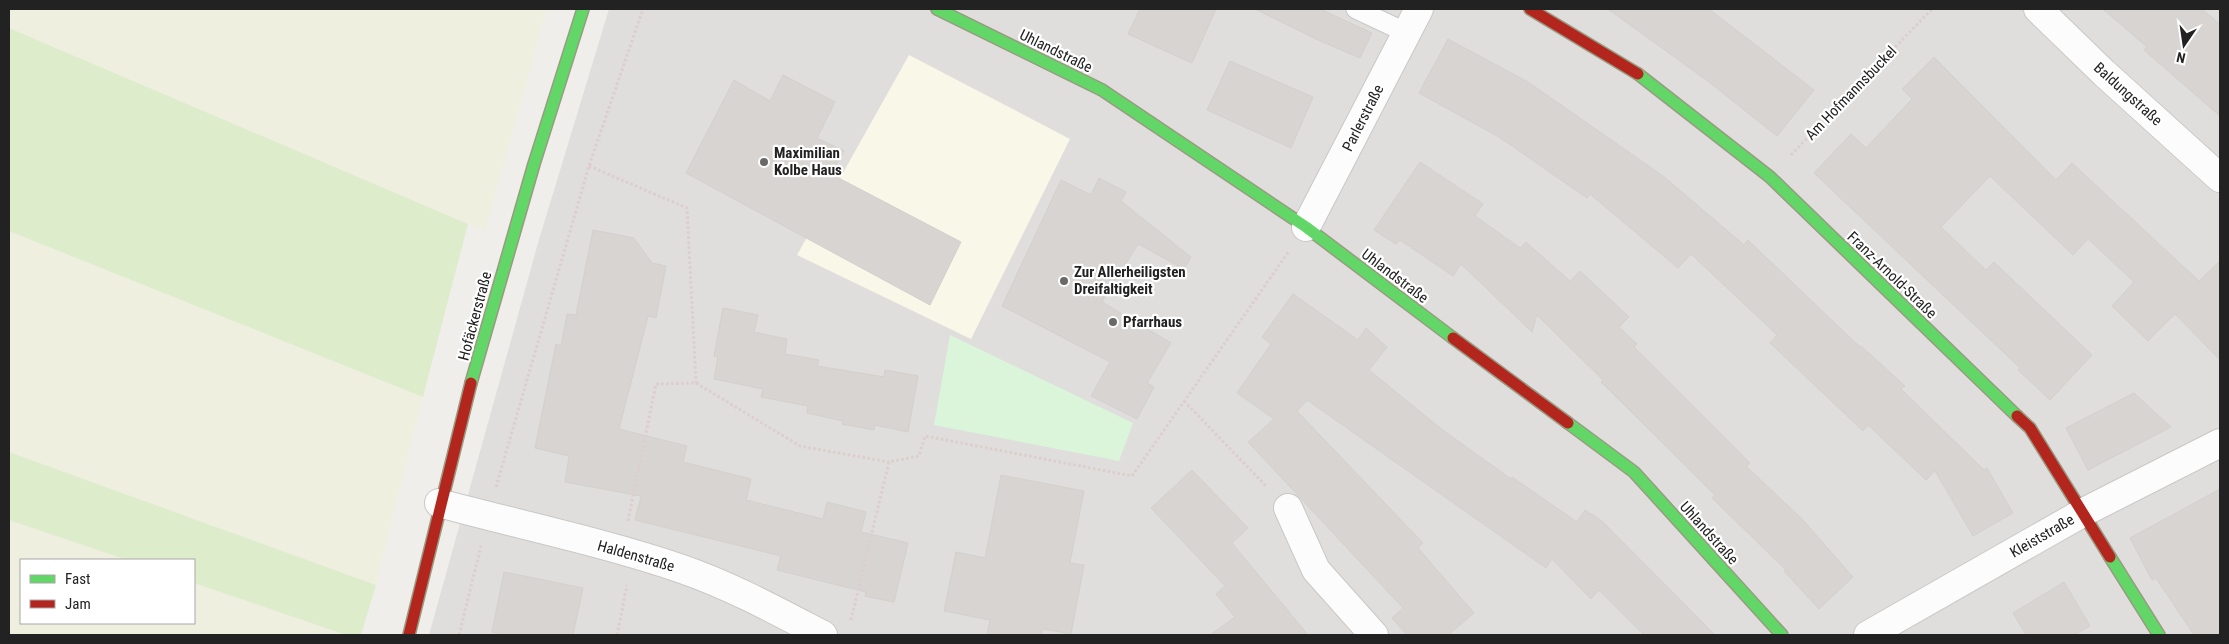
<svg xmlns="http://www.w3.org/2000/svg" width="2229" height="644" font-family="'Roboto Condensed',sans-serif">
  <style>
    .residential { fill: #dfdedc }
    .education { fill: #f8f7e8 }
    .farmland { fill: #efefdf }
    .grass { fill: #ddeccb }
    .park { fill: #daf5da }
    .building { fill: #d7d4d2; stroke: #d3d0cc }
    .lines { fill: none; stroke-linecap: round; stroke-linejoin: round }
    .lane-casing { stroke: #c9c8c7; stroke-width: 21 }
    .street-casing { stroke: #c9c8c7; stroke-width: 30 }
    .fast-casing { stroke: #999a82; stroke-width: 14 }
    .jam-casing { stroke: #999a82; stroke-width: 14 }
    .path { stroke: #dccecd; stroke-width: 3; stroke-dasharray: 2.5 2.5; stroke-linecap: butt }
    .lane { stroke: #fdfcfc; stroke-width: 19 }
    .street { stroke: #fdfcfc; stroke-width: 28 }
    .fast { stroke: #63d668; stroke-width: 11 }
    .jam { stroke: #b3261e; stroke-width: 11 }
    .poi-dot { fill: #6a6968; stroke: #fff; stroke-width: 2 }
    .labels { text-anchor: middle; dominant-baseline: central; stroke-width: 4.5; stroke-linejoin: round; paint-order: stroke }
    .street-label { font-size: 15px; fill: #222; stroke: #fff }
    .poi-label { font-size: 15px; font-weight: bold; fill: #222; stroke: #fff; text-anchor: start }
  </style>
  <rect width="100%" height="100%" fill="#f0eeeb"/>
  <path class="residential" d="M609 9H2220V635H429L538 243Z"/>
  <path class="education" d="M909 55 1070 139 971 339 797 255Z"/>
  <path class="farmland" d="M9 9H547L485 231 9 28Z
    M9 231 423 397 376 585 9 452Z
    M9 520 127 560H21V623H194V583L346 635H9Z"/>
  <path class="grass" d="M9 28 468 224 423 397 9 231Z
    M9 452 376 585 361 635H346L194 583V560H127L9 520Z"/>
  <path class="park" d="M950 335 1133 423 1119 461 934 425Z"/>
  <path class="building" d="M1140 9H1216L1192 63 1128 34Z
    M1255 9H1320L1372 33 1360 58 1318 40Z
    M1608 9H1709L1814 90 1777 136 1709 82Z
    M2103 9H2202L2220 24V116L2144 50 2147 47Z
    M1448 39 1528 82 1663 176 1744 245 1748 240 1860 347 1861 346 1905 386 1901 389 1984 470 1987 468 2013 513 1973 536 1935 471 1926 480 1868 425 1863 431 1770 343 1777 335 1691 254 1678 268 1590 194 1587 198 1499 137 1419 93Z
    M1934 57 2056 180 2072 163 2199 281 2220 261V360L2175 314 2148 341 2112 306 2134 282 2088 239 2073 255 1990 176 1941 227 1986 270 1994 262 2092 355 2050 400 2018 370 2020 368 1814 173 1851 134 1866 148 1912 99 1902 89Z
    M1230 61 1313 97 1291 148 1207 110Z
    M783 75 835 102 817 138 844 151 831 174 961 242 930 305 686 173 734 80 770 101Z
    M1420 162 1483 204 1475 216 1520 248 1526 242 1570 281 1580 271 1629 317 1619 327 1637 344 1634 347 1750 463 1746 466 1802 519 1853 577 1819 609 1784 571 1786 570 1712 498 1715 495 1601 382 1603 380 1537 315 1532 332 1461 264 1453 276 1400 240 1396 244 1374 230Z
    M1099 178 1126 192 1121 201 1191 257 1184 269 1138 244 1102 302 1171 343 1147 383 1154 387 1137 419 1091 396 1110 362 1002 306 1061 180 1091 195Z
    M593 230 634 238 652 263 666 266 656 318 648 316 619 429 687 446 683 462 751 479 746 500 823 519 827 502 866 512 861 532 908 543 894 602 865 596 866 592 777 570 781 556 635 520 641 496 565 482 569 456 535 448 556 344 561 346 567 314 576 315Z
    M1293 294 1358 340 1366 328 1387 347 1369 370 1440 428 1511 479 1512 477 1577 522 1585 510 1602 521 1715 635H1644L1599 590 1591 599 1552 559 1546 568 1307 400 1297 411 1423 543 1418 548 1474 613 1448 635H1407L1392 618 1403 608 1248 442 1274 419 1237 393 1271 344 1262 337Z
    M723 308 758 315 754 332 787 339 785 354 819 360 817 366 884 377 885 370 918 376 908 432 875 425 874 430 842 424 843 421 807 413 808 406 761 397 763 389 714 379 718 357 714 356Z
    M2134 393 2171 427 2088 470 2066 428Z
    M1192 470 1248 528 1232 543 1308 635H1210L1235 617 1216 594 1225 586 1151 508Z
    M1001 475 1084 491 1070 563 1084 565 1071 634 1043 629 1041 635H987L990 620 944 611 956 552 985 558Z
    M2220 489V635H2194L2156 578 2152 580 2130 538Z
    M504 572 583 588 573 635H506L492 632Z
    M2064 582 2090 626 2074 635H2026L2013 613Z"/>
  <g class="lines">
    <defs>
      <path id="lane" d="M1356 9 1407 33"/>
      <path id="street" d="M2038 9 2104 73 2220 178
        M1306 227 1419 9
        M439 503C520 525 603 542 682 569 731 586 777 611 823 635
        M1288 508 1316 570 1374 635
        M1868 635 2084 512 2220 443"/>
      <path id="fast" d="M937 9 1102 90 1306 227 1453 338
        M1638 74 1770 177 2017 416
        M471 383 534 164 583 9
        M1568 423 1634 472 1782 635
        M2110 557 2159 635"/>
      <path id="jam" d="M1530 9 1638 74
        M1453 338 1568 423
        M2017 416 2030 428 2110 557
        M409 635 471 383"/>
    </defs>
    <use href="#lane" class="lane-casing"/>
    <use href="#street" class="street-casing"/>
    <use href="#fast" class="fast-casing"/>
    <use href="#jam" class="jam-casing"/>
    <path class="path" d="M1791 155 1932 9
      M589 166 687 208 696 383
      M1184 401 1267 487
      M496 487 589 166 643 9
      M628 521 656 384 696 383 800 446 889 462
      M851 620 889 462 919 456 925 436 1132 476 1289 251
      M459 635 481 546
      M617 635 627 585"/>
    <use href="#lane" class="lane"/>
    <use href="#street" class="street"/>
    <use href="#fast" class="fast"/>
    <use href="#jam" class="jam"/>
  </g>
  <g class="poi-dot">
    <circle cx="764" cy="162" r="5"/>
    <circle cx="1064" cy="281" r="5"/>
    <circle cx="1113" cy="322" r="5"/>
  </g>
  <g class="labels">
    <g class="street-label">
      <text transform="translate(1056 51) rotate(26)">Uhlandstraße</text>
      <text transform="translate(1851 93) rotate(-46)">Am Hofmannsbuckel</text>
      <text transform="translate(2128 94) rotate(42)">Baldungstraße</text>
      <text transform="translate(1363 118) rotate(-63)">Parlerstraße</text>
      <text transform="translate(1892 275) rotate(44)">Franz-Arnold-Straße</text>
      <text transform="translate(1395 276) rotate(37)">Uhlandstraße</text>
      <text transform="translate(475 316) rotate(-75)">Hofäckerstraße</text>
      <text transform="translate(1709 533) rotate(48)">Uhlandstraße</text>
      <text transform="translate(2042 536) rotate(-30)">Kleiststraße</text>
      <text transform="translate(636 556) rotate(16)">Haldenstraße</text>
    </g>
    <g class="poi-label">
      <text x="774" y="153">Maximilian<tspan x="774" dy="17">Kolbe Haus</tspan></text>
      <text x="1074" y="272">Zur Allerheiligsten<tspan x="1074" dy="17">Dreifaltigkeit</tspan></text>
      <text x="1123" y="322">Pfarrhaus</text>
    </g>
  </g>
  <rect width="2229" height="644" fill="none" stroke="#222222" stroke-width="20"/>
  <rect x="20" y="559" width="175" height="65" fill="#ffffff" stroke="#a7a7a7"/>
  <rect x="30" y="575" width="25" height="8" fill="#63d668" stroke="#a7a7a7"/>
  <text x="65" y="584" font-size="15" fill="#222222">Fast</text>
  <rect x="30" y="600" width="25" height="8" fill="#b3261e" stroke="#a7a7a7"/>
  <text x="65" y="609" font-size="15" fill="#222222">Jam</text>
  <g transform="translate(2184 45) rotate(193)" stroke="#ffffff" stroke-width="4" paint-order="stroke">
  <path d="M0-4L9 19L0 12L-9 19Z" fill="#222222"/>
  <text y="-8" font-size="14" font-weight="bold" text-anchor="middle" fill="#222222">N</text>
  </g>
</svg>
